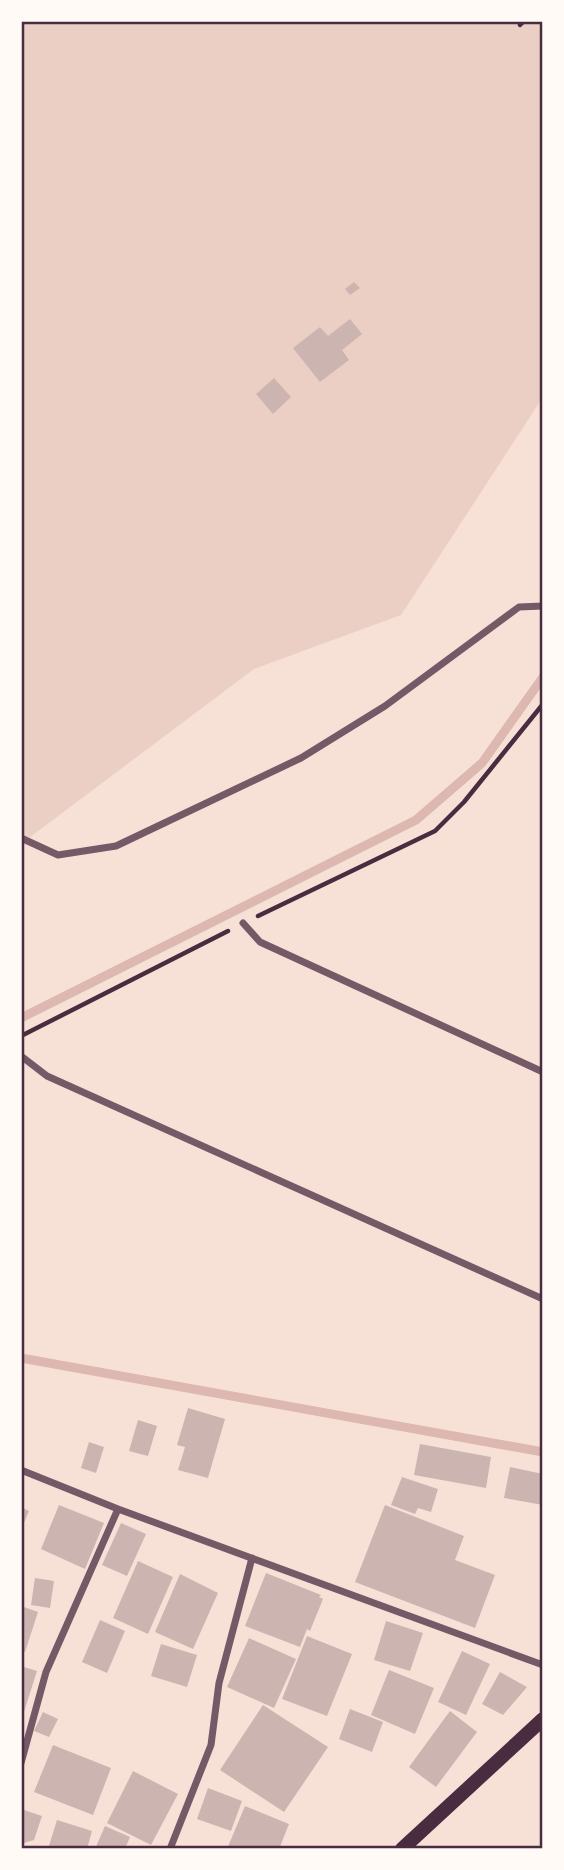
<svg xmlns="http://www.w3.org/2000/svg" width="564" height="1870" font-family="Quicksand,sans-serif">
  <style>
    .green { fill: #ebcfc5 }
    .lines { fill: none; stroke-linecap: round; stroke-linejoin: round }
    .stream { stroke: #dcb8b0; stroke-width: 9 }
    .building { fill: #ccb4b1 }
    .path { stroke: #4a2c40; stroke-width: 4.5 }
    .minor { stroke: #755966; stroke-width: 7 }
    .secondary { stroke: #4a2c40; stroke-width: 14 }
    .neatline { fill: none; stroke: #4a2c40; stroke-width: 2.5 }
  </style>
  <rect width="100%" height="100%" fill="#f7e1d7"/>
  <path class="green" d="M21 21H543V397L401 615 254 669 21 844Z"/>
  <g class="lines">
    <path class="stream" d="M21 1018 416 820 482 763 543 677
      M21 1358 543 1452"/>
  </g>
  <path class="building" d="M354 282 360 288 350 295 345 289Z
    M350 319 362 334 342 350 349 360 320 382 293 348 320 327 328 336Z
    M274 378 291 397 273 414 256 394Z
    M188 1408 225 1419 208 1478 178 1470 185 1447 177 1445Z
    M138 1420 157 1426 148 1456 129 1451Z
    M89 1442 104 1447 96 1473 81 1468Z
    M420 1444 491 1457 486 1488 414 1475Z
    M510 1467 543 1474V1505L504 1498Z
    M402 1477 438 1489 431 1512 418 1508 415 1514 391 1505Z
    M59 1505 104 1523 85 1569 41 1549Z
    M385 1505 464 1536 455 1560 495 1575 475 1628 355 1582Z
    M21 1507 29 1511 21 1530Z
    M121 1523 146 1534 127 1576 102 1565Z
    M138 1561 173 1577 148 1634 113 1618Z
    M266 1573 321 1595 319 1597 323 1599 310 1631 307 1629 300 1647 245 1626Z
    M180 1574 218 1593 193 1649 155 1632Z
    M35 1578 54 1581 50 1608 31 1605Z
    M21 1606 38 1612 25 1652 21 1651Z
    M100 1620 125 1631 107 1673 82 1662Z
    M386 1621 423 1633 410 1671 374 1660Z
    M307 1636 352 1654 327 1716 282 1699Z
    M249 1638 296 1659 274 1708 227 1687Z
    M161 1644 197 1655 187 1687 151 1676Z
    M462 1651 490 1664 466 1715 438 1702Z
    M21 1666 37 1671 22 1718H21Z
    M389 1670 434 1688 415 1734 371 1715Z
    M500 1672 527 1687 503 1715 482 1704Z
    M263 1705 328 1747 284 1812 220 1770Z
    M350 1709 383 1722 372 1752 339 1739Z
    M450 1711 477 1732 436 1787 409 1767Z
    M43 1712 58 1719 49 1737 34 1731Z
    M53 1745 111 1768 93 1815 34 1792Z
    M133 1771 178 1794 151 1845 107 1823Z
    M208 1788 242 1801 231 1831 197 1819Z
    M245 1806 289 1824 279 1849H227Z
    M21 1809 42 1816 34 1840 24 1843 21 1842Z
    M57 1820 92 1831 87 1849H48Z
    M105 1826 130 1837 125 1849H95Z"/>
  <g class="lines">
    <path class="path" d="M520 25 524 21
      M258 916 435 831 464 802 543 704
      M21 1036 228 931"/>
    <path class="minor" d="M21 838 58 855 116 846 301 758 385 706 519 607 543 606
      M243 923 260 942 543 1072
      M21 1056 47 1076 543 1299
      M21 1470 118 1509 543 1665
      M21 1763 46 1672 118 1509
      M170 1849 211 1745 219 1683 252 1558"/>
    <path class="secondary" d="M402 1849 543 1719"/>
  </g>
  <rect width="564" height="1870" fill="none" stroke="#fffaf5" stroke-width="46"/>
  <rect x="23" y="23" width="518" height="1824" class="neatline"/>
</svg>
